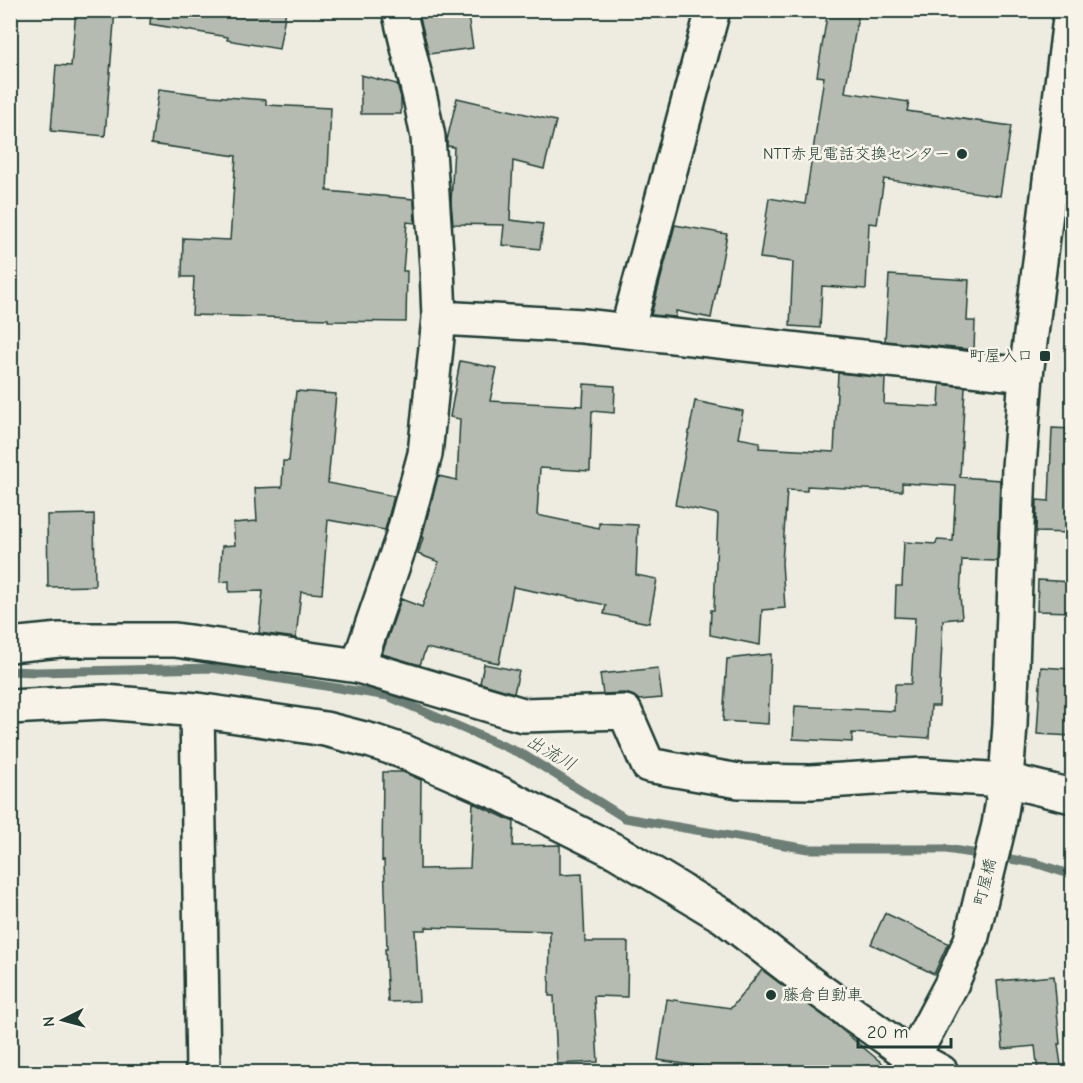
<svg xmlns="http://www.w3.org/2000/svg" width="1083" height="1083" font-family="'Comic Neue','Klee One',sans-serif">
  <style>
    .lines { fill: none; stroke-linecap: round; stroke-linejoin: round }
    .stream { stroke: #6c7e74; stroke-width: 9 }
    .building { fill: #b5bbb0; stroke: #1f3d34; stroke-width: 1.5 }
    .minor-casing { stroke: #1f3d34; stroke-width: 38 }
    .tertiary-casing { stroke: #1f3d34; stroke-width: 38 }
    .minor { stroke: #f7f3e8; stroke-width: 33 }
    .tertiary { stroke: #f7f3e8; stroke-width: 33 }
    .poi-dot { fill: #1f3d34; stroke: #f7f3e8; stroke-width: 2 }
    .labels { text-anchor: middle; dominant-baseline: central; stroke-width: 5; stroke-linejoin: round; paint-order: stroke }
    .poi-label { font-size: 16px; fill: #1f3d34; stroke: #f7f3e8; text-anchor: end }
    .street-label { font-size: 16px; fill: #1f3d34; stroke: #f7f3e8 }
    .water-label { font-size: 18px; font-style: italic; fill: #3f584f; stroke: #f7f3e8 }
  </style>
  <rect width="100%" height="100%" fill="#eeece1"/>
  <filter id="ink" filterUnits="userSpaceOnUse"><feTurbulence type="fractalNoise" baseFrequency=".0167" numOctaves="2"/><feDisplacementMap in="SourceGraphic" scale="12" xChannelSelector="R" yChannelSelector="G"/><feConvolveMatrix kernelMatrix="1 2 1 2 8 2 1 2 1" color-interpolation-filters="sRGB"/></filter>
  <g filter="url(#ink)">
    <g class="lines">
      <path class="stream" d="M10 671 36 672 213 668 388 696 524 755 625 818 808 849H946L1035 863 1072 875"/>
    </g>
    <path class="building" d="M76 10H115L105 136 51 131 56 65 71 66Z
      M151 10H286L279 49 227 40 228 37 150 24Z
      M418 10H467L473 48 429 54Z
      M828 10H859L845 92 909 102 907 111 1011 126 1000 196 884 179 877 224 869 223 866 289 822 286 820 328 790 326 793 262 760 258 769 198 805 204 824 77 817 76Z
      M361 75 397 84 401 97V114H361Z
      M159 89 212 96 266 100V105L331 108 327 191 414 199 415 223 407 222 403 271H407L406 322 328 321V319L192 315 194 277H182L183 238 230 240 236 156 151 144Z
      M457 98 556 121 544 169 513 161 510 220 543 224 540 249 502 245 504 225 453 224 451 202 454 147 447 146V140Z
      M675 225 727 234 711 318 676 311V317L651 315Z
      M889 275 969 280 967 321H975L974 350 885 341Z
      M460 361 497 368 490 401 583 406 584 384 615 386 614 413 592 411 590 471 540 468 537 515 599 528V523L638 525 636 575 657 579 649 623 604 614 606 605 558 595V596L513 587 499 663 426 648 420 665 382 654 401 599 422 607 439 562 418 554 423 538 422 537 438 476 457 480 460 419 450 417Z
      M838 373 885 378 884 404 939 407 940 384 965 387 960 477 1000 480 997 561 962 560 960 596 962 618 943 620 939 706H931L929 738 852 733V742L793 739 795 706 894 711 895 684H911L915 618 895 617 896 586H902L904 542 936 544 937 540 953 541 956 486 902 483V491L807 486V491L787 490 782 563 785 608 762 610 760 645 710 635 711 610H714L718 514 675 505 695 401 743 411 738 438 760 442 759 448 834 452Z
      M296 391 336 394 328 483 394 496 385 530 328 520 322 594 301 592 296 638 259 633 263 591 229 592V581L220 582 222 546 235 545 233 523 257 521 255 488 282 487 283 461H289Z
      M1052 428 1072 429V533L1036 532 1037 500 1049 501Z
      M94 514 95 586 48 587 47 515Z
      M1038 580 1072 582V612L1037 611Z
      M771 654 768 724 723 721 727 659Z
      M484 664 519 671 514 693 480 683Z
      M1041 667 1072 669V736L1037 734Z
      M658 668 662 698 639 700 634 696 625 693 603 694 600 674Z
      M383 772H403L421 780 420 869 470 868 473 803 514 822 513 846 560 845V875L582 874 585 942H628L627 997 594 996 598 1062 557 1064 554 996H549L550 931 426 927V930H415L419 1001 388 1002 385 949H387L384 860 382 861Z
      M885 913 948 943 934 974 871 944Z
      M762 970 836 1025 888 1068 887 1072H711L712 1068 658 1060 667 999 731 1008Z
      M1054 976 1060 1044H1058L1062 1072H1038L1035 1046 1003 1049 997 981Z"/>
    <g class="lines">
      <defs>
        <path id="minor" d="M439 318 583 326 1026 375
          M627 331 713 10
          M10 645 60 640H175L358 666 523 715 625 712 648 765 739 781 811 782 922 775 1006 780 1072 796
          M358 666 401 542 425 454 439 318 437 267 428 137 421 102 399 10
          M10 707 104 702 197 710 325 729 372 741 402 751 501 794 617 852 723 916 812 985 913 1057 941 1072
          M197 710 203 1072"/>
        <path id="tertiary" d="M906 1072 913 1057 951 985 971 940 999 825 1006 780 1010 725 1019 467 1026 375 1071 10"/>
      </defs>
      <use href="#minor" class="minor-casing"/>
      <use href="#tertiary" class="tertiary-casing"/>
      <use href="#minor" class="minor"/>
      <use href="#tertiary" class="tertiary"/>
    </g>
  </g>
  <g class="poi-dot">
    <circle cx="962" cy="154" r="6"/>
    <rect x="1039" y="350" width="12" height="12" rx="3"/>
    <circle cx="771" cy="995" r="6"/>
  </g>
  <g class="labels">
    <g class="poi-label">
      <text x="950" y="154">NTT赤見電話交換センター</text>
      <text x="1033" y="356">町屋入口</text>
      <text x="783" y="995" text-anchor="start">藤倉自動車</text>
    </g>
    <g class="street-label">
      <text transform="translate(985 882) rotate(-76)">町屋橋</text>
    </g>
    <g class="water-label">
      <text transform="translate(551 753) rotate(30)">出流川</text>
    </g>
  </g>
  <rect width="1083" height="1083" fill="none" stroke="#f7f3e8" stroke-width="36"/>
  <rect x="18" y="18" width="1047" height="1047" fill="none" stroke="#1f3d34" stroke-width="2" filter="url(#ink)"/>
  <g transform="translate(63 1020) rotate(264)" stroke="#f7f3e8" stroke-width="4.5" paint-order="stroke">
  <path d="M0-4.5L10 22L0 15L-10 22Z" fill="#1f3d34"/>
  <text y="-9" font-size="16" font-weight="bold" text-anchor="middle" fill="#1f3d34">N</text>
  </g>
  <path d="M858 1038v9h93v-9" fill="none" stroke="#1f3d34" stroke-width="3"/>
  <text x="867" y="1038" font-size="18" fill="#1f3d34" stroke="#f7f3e8" stroke-width="4.5" paint-order="stroke">20 m</text>
</svg>
